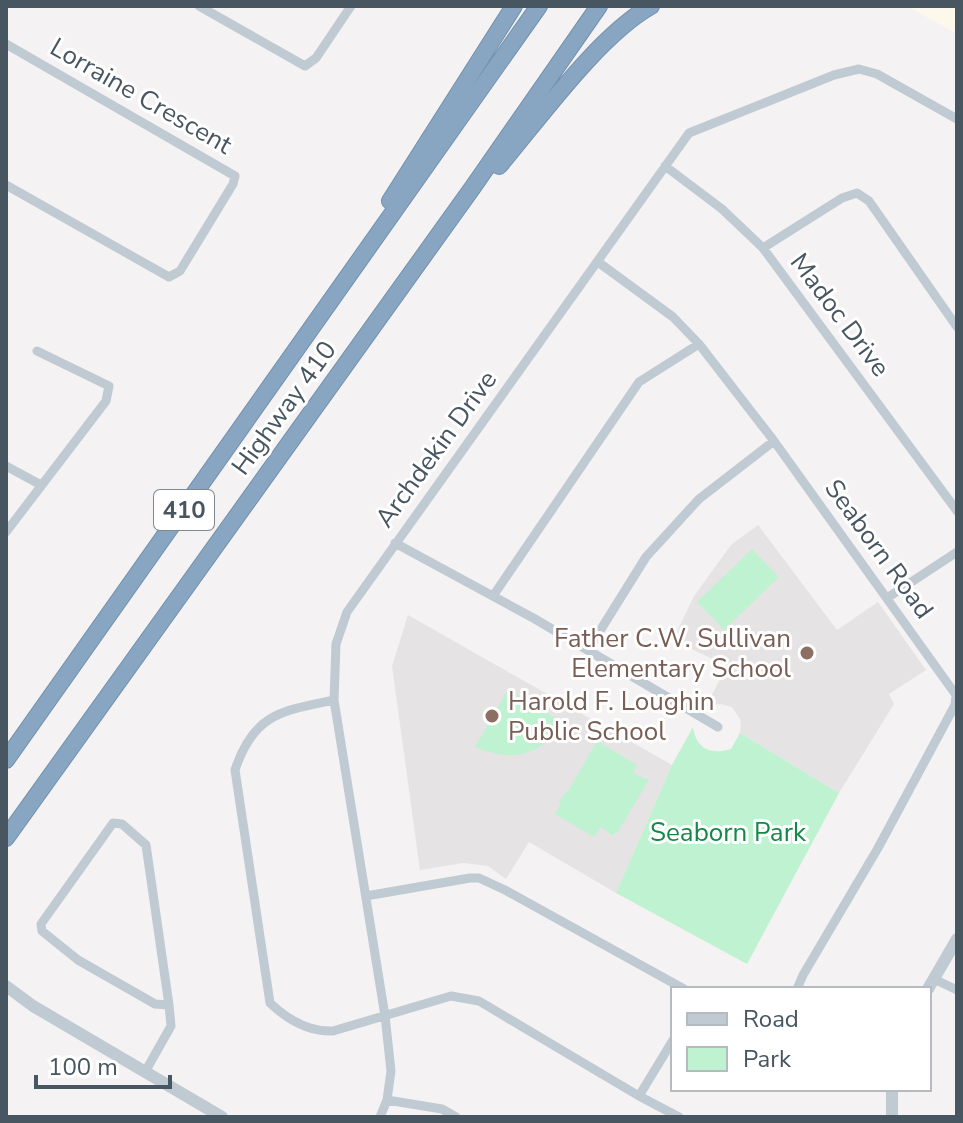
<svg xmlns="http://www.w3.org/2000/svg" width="963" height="1123" font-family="'Nunito Sans',sans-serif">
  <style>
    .commercial { fill: #fdf8ec }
    .education { fill: #e5e3e4 }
    .green { fill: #bff2d1 }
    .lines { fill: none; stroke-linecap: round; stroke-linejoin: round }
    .motorway-casing { stroke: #7391ae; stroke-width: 18 }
    .minor { stroke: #bfcad2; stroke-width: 9 }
    .tertiary { stroke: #bfcad2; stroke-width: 12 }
    .motorway { stroke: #88a6c2; stroke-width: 16 }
    .education-dot { fill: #8d6e63; stroke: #fff; stroke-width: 3 }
    .labels { text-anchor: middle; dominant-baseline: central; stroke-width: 6; stroke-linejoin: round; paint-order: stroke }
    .shield { fill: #fff; stroke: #7f8990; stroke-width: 2 }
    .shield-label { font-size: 24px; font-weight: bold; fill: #485661 }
    .street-label { font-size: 26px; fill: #485661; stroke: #fff }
    .education-label { font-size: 26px; fill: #785e54; stroke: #fff; text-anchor: end }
    .park-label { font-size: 26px; fill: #138849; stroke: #fff }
  </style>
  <rect width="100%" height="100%" fill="#f4f2f2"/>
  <path class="commercial" d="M907 6H957V34Z"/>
  <path class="education" d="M758 525 837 630 878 602 926 670 889 694 894 704 839 793 740 733 741 721 732 707 720 704 706 706 727 666 673 640 694 596 731 545Z
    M408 615 672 765 616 893 529 842 506 879 488 866 463 863 420 870 392 666Z"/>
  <path class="green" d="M752 549 779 577 724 630 697 602Z
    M510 691 564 723C539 756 514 763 475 747L506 693Z
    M693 727C696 749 711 755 731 749L740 733 839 793 747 964 616 893 672 765Z
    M597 741 637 765 633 773 649 780 617 833 612 835 600 827 594 837 555 814 561 803 559 801 570 788Z"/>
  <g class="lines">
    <defs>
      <path id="motorway" d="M499 166C539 119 598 36 651 6
        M390 201 514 6
        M6 760 539 6
        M6 838 473 187 599 6"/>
    </defs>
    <use href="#motorway" class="motorway-casing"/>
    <path class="minor" d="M199 6 305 66 316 58 351 6
      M6 44 235 176 233 184 180 271 169 277 6 185
      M665 166 722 209 763 248 957 511
      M763 248 842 198 857 193 869 201 957 327
      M598 262 673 317 699 344 774 441 956 695 955 705 878 848 803 975 797 989
      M6 466 41 485
      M6 532 106 401 109 386 37 351
      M395 543 535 619 718 727
      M493 596 639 382 699 344
      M887 598 957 552
      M588 650 646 557 699 499 774 441
      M334 700C282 711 254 713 235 770L270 1003C288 1020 308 1032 333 1031L451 996 479 1001 639 1096 679 1117
      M366 896 470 878H479L505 890 684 989
      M934 979 957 990
      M145 1072 171 1026 169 1005 146 845 122 824 113 823 41 924 42 931 78 960 155 1004 169 1005
      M639 1096 673 1040
      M387 1100 442 1109 456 1117
      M380 1117 387 1100 391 1071 385 1016 334 700 336 644 347 612 689 133 834 75 859 69 877 74 957 119"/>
    <path class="tertiary" d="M6 986 33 1006 222 1117
      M928 989 957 939
      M892 1117V1089"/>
    <use href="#motorway" class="motorway"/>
  </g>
  <g class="education-dot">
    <circle cx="807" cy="653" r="8"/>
    <circle cx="492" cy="716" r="8"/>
  </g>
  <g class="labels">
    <rect class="shield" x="154" y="490" width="60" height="40" rx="6"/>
    <g class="shield-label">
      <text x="184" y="510">410</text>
    </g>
    <g class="street-label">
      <text transform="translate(141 96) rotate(30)">Lorraine Crescent</text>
      <text transform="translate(840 315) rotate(53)">Madoc Drive</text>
      <text transform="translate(284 408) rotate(-54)">Highway 410</text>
      <text transform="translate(436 449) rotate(-54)">Archdekin Drive</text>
      <text transform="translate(879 549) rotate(54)">Seaborn Road</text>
    </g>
    <g class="education-label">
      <text x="791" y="638">Father C.W. Sullivan<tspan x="791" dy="30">Elementary School</tspan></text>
      <text x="508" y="701" text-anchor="start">Harold F. Loughin<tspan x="508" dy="30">Public School</tspan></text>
    </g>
    <g class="park-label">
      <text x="728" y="832">Seaborn Park</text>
    </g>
  </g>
  <rect width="963" height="1123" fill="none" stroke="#485661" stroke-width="16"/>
  <rect x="671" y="987" width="260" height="104" fill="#ffffff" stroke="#b6bbc0" stroke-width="2"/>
  <rect x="687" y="1013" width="40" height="12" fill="#bfcad2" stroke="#b6bbc0" stroke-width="2"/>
  <text x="743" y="1027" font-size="24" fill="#485661">Road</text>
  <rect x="687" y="1047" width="40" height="24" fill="#bff2d1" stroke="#b6bbc0" stroke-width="2"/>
  <text x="743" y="1067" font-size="24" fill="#485661">Park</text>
  <path d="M36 1075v12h134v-12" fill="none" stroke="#485661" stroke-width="4"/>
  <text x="48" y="1075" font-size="24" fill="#485661" stroke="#ffffff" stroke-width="6" paint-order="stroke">100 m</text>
</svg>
